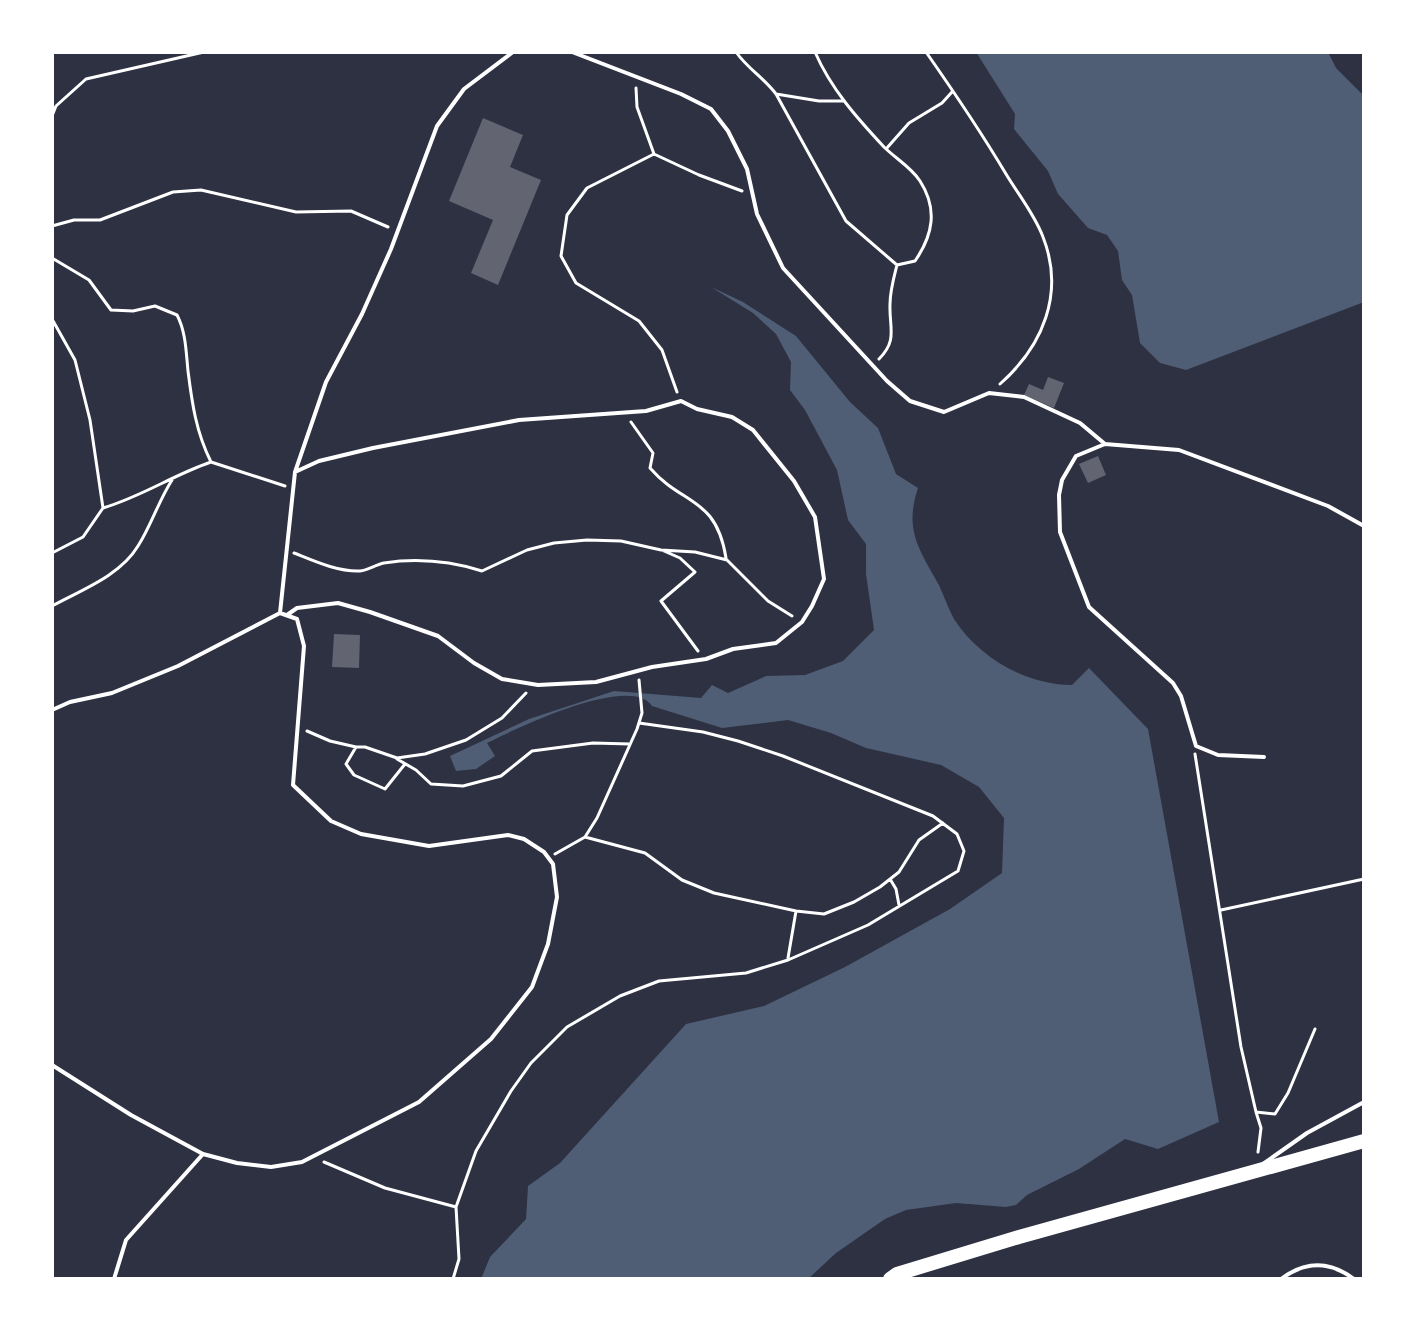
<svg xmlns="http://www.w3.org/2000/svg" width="1416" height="1331" font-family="'PT Sans Narrow',sans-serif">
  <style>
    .water { fill: #4f5d75 }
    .building { fill: #626471 }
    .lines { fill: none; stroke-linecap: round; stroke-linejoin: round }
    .path { stroke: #fff; stroke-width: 3 }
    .service { stroke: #fff; stroke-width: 4 }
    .primary { stroke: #fff; stroke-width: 14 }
  </style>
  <rect width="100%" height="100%" fill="#2d3142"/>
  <path class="water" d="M976 52H1328L1336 68 1364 96V302L1186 370 1160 363 1140 343 1132 295 1122 280 1118 251 1107 235 1088 228 1058 194 1048 171 1014 129 1015 114Z
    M711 287 743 302 796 336 850 402 878 428 896 474 918 488C904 530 919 549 939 585 944 596 948 608 954 619 979 658 1027 685 1072 685L1089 668 1148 729 1219 1122 1158 1149 1125 1139 1079 1169 1027 1195 1016 1205 1006 1207 956 1203 906 1210 885 1219 836 1253 808 1279H481L490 1257 526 1219 528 1186 560 1163 686 1024 764 1006 845 967 950 909 1002 873 1004 818 979 787 941 765 866 748 831 733 788 720 722 728 652 706C630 673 515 729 487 743L495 756 476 769 456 771 450 756 529 719 614 691 701 698 712 685 728 693 766 676 805 675 843 661 874 630 866 574V544L848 520 837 470 805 410 790 390 791 362 776 334 753 313Z"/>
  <path class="building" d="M483 118 523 135 510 167 541 180 498 285 471 273 493 220 449 201Z
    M1048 377 1064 383 1054 408 1024 395 1029 384 1043 390Z
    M1098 456 1106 475 1088 483 1079 464Z
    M334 634 360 635 359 668 332 667Z"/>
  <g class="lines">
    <path class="path" d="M736 52C748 69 764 78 776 94L846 221 897 265 915 261C933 235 938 209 920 181 912 168 895 158 884 147 857 118 831 89 815 52
      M926 52C954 92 981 132 1006 174 1018 194 1035 215 1043 237 1065 293 1043 346 1000 384
      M636 88 637 107 654 154 699 175 742 191
      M776 94 819 101H843
      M52 116 56 106 86 79 204 52
      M886 149 909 123 942 103 952 92
      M654 154 587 188 567 215 561 256 576 283 639 321 662 350 677 392
      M52 226 74 220H100L173 192 201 190 296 212 351 211 388 227
      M52 258 89 280 111 310 133 311 155 306 177 315C186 332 186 352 188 371 192 403 196 432 211 462
      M52 319 75 360 90 420 103 508 83 537 52 553
      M879 359C898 340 889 328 890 304 890 291 894 277 897 265
      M631 422 653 453 650 468C683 506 716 496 726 558
      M103 508C141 497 173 475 211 462L285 486
      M664 551 680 558 695 572 661 601 698 651
      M294 553C314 561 338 572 360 571 368 570 375 565 384 563 417 558 450 561 482 571L527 550 554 543 587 540 621 541 661 550 695 552 727 560 768 601 792 616
      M52 606C81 590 120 576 138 546 151 526 158 502 172 480
      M307 731 330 741 356 747H365L397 758 425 754 466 740 502 718 526 693
      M356 747 346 764 354 775 385 789 405 764
      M1195 754 1241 1047 1256 1112 1275 1114 1288 1093 1315 1029
      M397 759 416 770 431 784 463 786 501 776 532 751 593 743 630 744
      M585 837 645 853 682 880 714 893 796 911 824 914 854 902 880 887 899 872 919 840 943 823
      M555 854 585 837 597 818 637 729 642 713 639 680
      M890 879 896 889 899 905
      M1221 910 1364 879
      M788 958 796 911
      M1256 1112 1261 1128 1258 1152
      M324 1162 385 1188 456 1207
      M453 1279 459 1259 456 1207 476 1151 511 1091 531 1063 567 1027 620 996 659 981 746 973 788 960 868 925 958 871 964 851 957 834 933 816 783 756 738 741 703 732 639 723"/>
    <path class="service" d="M572 52 681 94 711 109 728 131 747 169 757 214 783 268 887 381 910 401 944 412 989 393 1024 397 1080 423 1105 444 1179 450 1328 506 1364 526
      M1105 444 1076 456 1062 480 1059 495 1060 532 1089 607 1173 683 1181 696 1196 746 1218 755 1264 757
      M280 613 295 472 326 382 362 314 391 249 437 126 464 89 513 52
      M287 615 297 608 338 603 370 612 438 636 474 663 502 679 538 685 596 682 652 667 706 659 733 649 776 643 802 622 812 606 824 579 815 517 794 481 753 430 732 417 697 409 681 401 646 411 519 420 373 448 319 461 295 472
      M52 710 70 702 112 693 178 666 280 613 297 619 304 646 293 785 331 821 361 834 429 846 508 835 524 839 544 852 553 864 557 897 548 944 532 987 491 1039 419 1102 302 1162 271 1167 237 1163 203 1154 131 1115 52 1065
      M1263 1164 1307 1133 1364 1102
      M114 1279 126 1240 203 1154
      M1281 1279C1305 1261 1330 1261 1354 1279"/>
    <path class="primary" d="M890 1279 897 1274 1019 1237 1364 1141"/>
  </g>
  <rect width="1416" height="1331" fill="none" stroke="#ffffff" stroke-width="108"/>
</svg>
